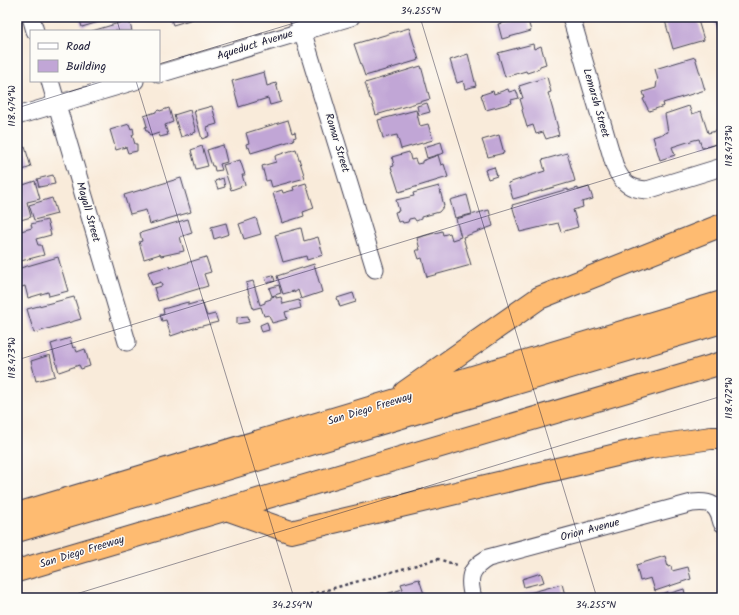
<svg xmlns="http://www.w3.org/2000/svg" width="739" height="615" font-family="Kalam,sans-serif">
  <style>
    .building { fill: #c1a6d6 }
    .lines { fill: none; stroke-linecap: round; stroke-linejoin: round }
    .minor-casing { stroke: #424053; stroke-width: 19 }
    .motorway-casing { stroke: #424053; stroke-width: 24 }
    .path { stroke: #424053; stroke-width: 2.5; stroke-dasharray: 3 3; stroke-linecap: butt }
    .minor { stroke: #fff; stroke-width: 17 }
    .motorway { stroke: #febb71; stroke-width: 22 }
    .ticks { fill: none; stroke: #22223b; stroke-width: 1; stroke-opacity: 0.45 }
    .labels { text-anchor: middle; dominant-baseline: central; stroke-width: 3; stroke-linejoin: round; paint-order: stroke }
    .street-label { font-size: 11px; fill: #22223b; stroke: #fdfcf7 }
    .neatline { fill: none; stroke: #22223b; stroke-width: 1.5 }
    .ticks-label { font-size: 10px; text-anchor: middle; fill: #22223b }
  </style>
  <rect width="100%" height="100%" fill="#fdfcf7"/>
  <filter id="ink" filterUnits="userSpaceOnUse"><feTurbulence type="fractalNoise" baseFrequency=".025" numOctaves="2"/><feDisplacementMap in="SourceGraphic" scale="8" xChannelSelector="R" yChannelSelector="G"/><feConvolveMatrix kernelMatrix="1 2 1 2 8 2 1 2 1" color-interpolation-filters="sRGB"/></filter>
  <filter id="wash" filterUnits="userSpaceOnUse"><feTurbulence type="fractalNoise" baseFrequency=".012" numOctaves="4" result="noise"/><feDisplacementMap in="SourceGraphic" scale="16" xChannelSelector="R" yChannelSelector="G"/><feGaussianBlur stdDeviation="0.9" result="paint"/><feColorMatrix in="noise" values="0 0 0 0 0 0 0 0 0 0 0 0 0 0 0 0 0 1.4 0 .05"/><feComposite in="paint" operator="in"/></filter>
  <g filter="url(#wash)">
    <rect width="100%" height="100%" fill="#f9ebda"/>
    <g id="blocks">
      <path class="building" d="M79 17H115L82 27Z
        M170 17H192L193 19 173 25Z
        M512 17H527L531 31 502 39 498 24 513 20Z
        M664 17H697L704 40 673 49Z
        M713 17H722V36L719 37Z
        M129 20 132 31H92Z
        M409 28 419 60 365 76 354 44Z
        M533 44 534 49 541 46 546 64 540 66 539 69 527 73 526 71 505 77 498 53Z
        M468 54 476 86 465 89 463 81 457 83 450 60Z
        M695 57 705 90 663 103 664 106 649 111 643 99 645 98 643 92 656 88 657 81 658 80 655 69Z
        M421 66 430 99 376 115 371 99H370L365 83Z
        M264 72 267 86 276 83 281 102 270 105 268 98 239 107 232 81Z
        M547 77 551 92 548 93 558 128H557L559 135 546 139 543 132 536 134 533 125 527 127 522 110 523 109 520 99 523 98 519 86Z
        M508 89 509 92 516 90 519 98 511 100 512 103 486 110 481 95 493 91 494 94Z
        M427 103 430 112 419 115 417 106Z
        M212 106 217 124 207 127 209 136 202 139 194 111Z
        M689 106 692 114 701 111 708 133 716 131 719 143 702 148 699 139 694 140 672 147 675 155 660 160 653 137 668 132 665 114Z
        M169 108 173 122 165 125 168 135 160 137 159 133 150 136 148 131H146L145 127 147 126 144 116 156 112V111L159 110 160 111Z
        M190 110 196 132 181 137 174 115Z
        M416 110 420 126 428 124 433 140 401 149 397 135 383 138 378 120Z
        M288 120 292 133 295 132 296 137 293 138 294 140 251 153 249 147 247 148 246 144 249 143 246 133Z
        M129 124 131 129 133 128 134 134 132 135 135 144H137V151L128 153 126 147 116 150 110 130Z
        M499 135 504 153 488 157 482 140Z
        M441 142 444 153 427 158 424 147Z
        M223 145 227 162 220 164 222 170 215 171 214 166H212L207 150Z
        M202 146 208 166 196 169 191 150Z
        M25 147 31 167 17 172V150Z
        M296 149 305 178 272 187 270 180 266 181 262 166 276 162 275 156Z
        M409 152 411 160 415 159 417 164 422 163V161L438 155 441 165 444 164 448 177 399 192 391 167 394 166 392 157Z
        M567 153 575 181 513 199 508 183 545 171 542 160Z
        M240 160 245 175H242L245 185 231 190 223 165Z
        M494 167 497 176 488 179 485 170Z
        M53 175 55 184 39 187 37 179Z
        M181 178 191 212 150 224 146 210 130 214 124 195Z
        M223 178 225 187 218 189 215 181Z
        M35 181 40 199 27 202 31 217 17 221V194L21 192 20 186Z
        M306 183 314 208 303 212 304 216 282 223 273 193 282 190 283 193 294 190 293 187Z
        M439 186 444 206 439 212 421 217V219L416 221 414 218 409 219 408 222 403 223 402 221 398 222 395 212 399 211 396 200 414 196 413 193Z
        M589 187 593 199 582 202 583 207 573 210 578 227 561 232 558 223 520 232 512 205 568 189V191L578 188V190Z
        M467 195 472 214 455 218 450 200Z
        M52 198 57 214 34 220 29 205Z
        M489 210 493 226 463 237 471 265 427 277 422 258 419 259 416 250H420L417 238 442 231 443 235 450 233 452 240 461 237 456 219Z
        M256 218 261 234 244 239 239 224Z
        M188 219 192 233 180 237 184 251 161 256 160 254 144 259 139 242 142 241 140 233Z
        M47 220 51 235 36 239 38 245H41L44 255 17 262V232L32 228 31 224Z
        M226 223 229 234 214 239 211 227Z
        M301 228 304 241 318 237 323 255 307 260 306 256 283 262 275 235Z
        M58 257 68 291 49 296 48 292 28 298 25 286 17 288V269Z
        M206 257 211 272 204 274 208 286 158 301 154 288 162 286 161 282 152 285 148 272 169 266 170 268Z
        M314 264 322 292 301 299 298 290 294 293V291L283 294 277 276Z
        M273 275 275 281 267 283 265 277Z
        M253 281 260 305 265 303V301L271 299V297L276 296V298L281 297 283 304 299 300 301 308 285 312 287 319 272 323 269 315 264 316 261 307 253 309 246 283Z
        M279 285 281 293 272 296 269 288Z
        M353 293 356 302 340 307 337 298Z
        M74 297 81 319 34 333 27 309Z
        M202 301 207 316 215 314 218 322 194 328 171 336 166 320 162 321 160 315 164 314 163 309 188 302V305Z
        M248 316 249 322 237 324V317Z
        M267 322 269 330 262 332 260 325Z
        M70 338 73 348 75 347 77 352 85 349 90 366 81 369 79 365 59 372 51 344Z
        M50 355 55 376 36 381 31 361Z
        M665 556 668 567 671 566 672 571 688 567 691 579 655 591 651 578 640 581 636 565Z
        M541 573 544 582 524 587 522 579Z
        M419 579 425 597 372 598 403 589 401 584Z
        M562 584 565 595 567 594 568 598H519L518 596Z
        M684 589 686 598H651L668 592V594Z"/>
    </g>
  </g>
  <g filter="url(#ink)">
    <use href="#blocks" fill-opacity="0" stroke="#424053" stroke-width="1"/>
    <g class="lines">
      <defs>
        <path id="minor" d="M31 17 35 31
          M298 17 375 269
          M571 17 615 167C622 183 630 189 647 190L722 167
          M159 74 351 17
          M50 81 127 342
          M17 116 135 81
          M473 598C468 578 469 569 488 558L692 503C711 501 717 504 722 523"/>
        <path id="motorway" d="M405 392 539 298 722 225
          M226 509 291 532 650 447 711 438H722
          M17 514 722 302
          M17 531 722 322
          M17 571 722 363"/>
      </defs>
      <use href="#minor" class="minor-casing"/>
      <use href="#motorway" class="motorway-casing"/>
      <path class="path" d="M298 598 438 559 457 565"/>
      <use href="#minor" class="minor"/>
      <use href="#motorway" class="motorway"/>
    </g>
  </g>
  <path class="ticks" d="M116 17 120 31M420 17 597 598M159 64 314 17M136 81 294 598M17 108 104 81M17 360 722 144M63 598 722 396"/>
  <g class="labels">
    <g class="street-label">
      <text transform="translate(255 45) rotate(-17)">Aqueduct Avenue</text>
      <text transform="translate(596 103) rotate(74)">Lemarsh Street</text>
      <text transform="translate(337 143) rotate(73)">Romar Street</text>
      <text transform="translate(88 212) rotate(74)">Mayall Street</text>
      <text transform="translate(370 409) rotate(-17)">San Diego Freeway</text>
      <text transform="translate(590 530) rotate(-15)">Orion Avenue</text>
      <text transform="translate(82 552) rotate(-17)">San Diego Freeway</text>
    </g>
  </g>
  <rect width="739" height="615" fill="none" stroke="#fdfcf7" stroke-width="44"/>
  <rect x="30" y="30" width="130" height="52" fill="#fdfcf7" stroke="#a5a5ac"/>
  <rect x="38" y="43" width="20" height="6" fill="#ffffff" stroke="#a5a5ac"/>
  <text x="66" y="50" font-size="12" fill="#22223b">Road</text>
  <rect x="38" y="60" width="20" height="12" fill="#c1a6d6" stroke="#a5a5ac"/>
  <text x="66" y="70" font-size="12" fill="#22223b">Building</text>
  <rect x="22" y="22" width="695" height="571" class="neatline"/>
  <g class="ticks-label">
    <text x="421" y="14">34.255°N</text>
    <text transform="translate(11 106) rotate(-90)" y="4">118.474°W</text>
    <text transform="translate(728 146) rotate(-90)" y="4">118.473°W</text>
    <text transform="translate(11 358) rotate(-90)" y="4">118.473°W</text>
    <text transform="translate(728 398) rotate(-90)" y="4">118.472°W</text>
    <text x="292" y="608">34.254°N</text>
    <text x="596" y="608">34.255°N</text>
  </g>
</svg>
